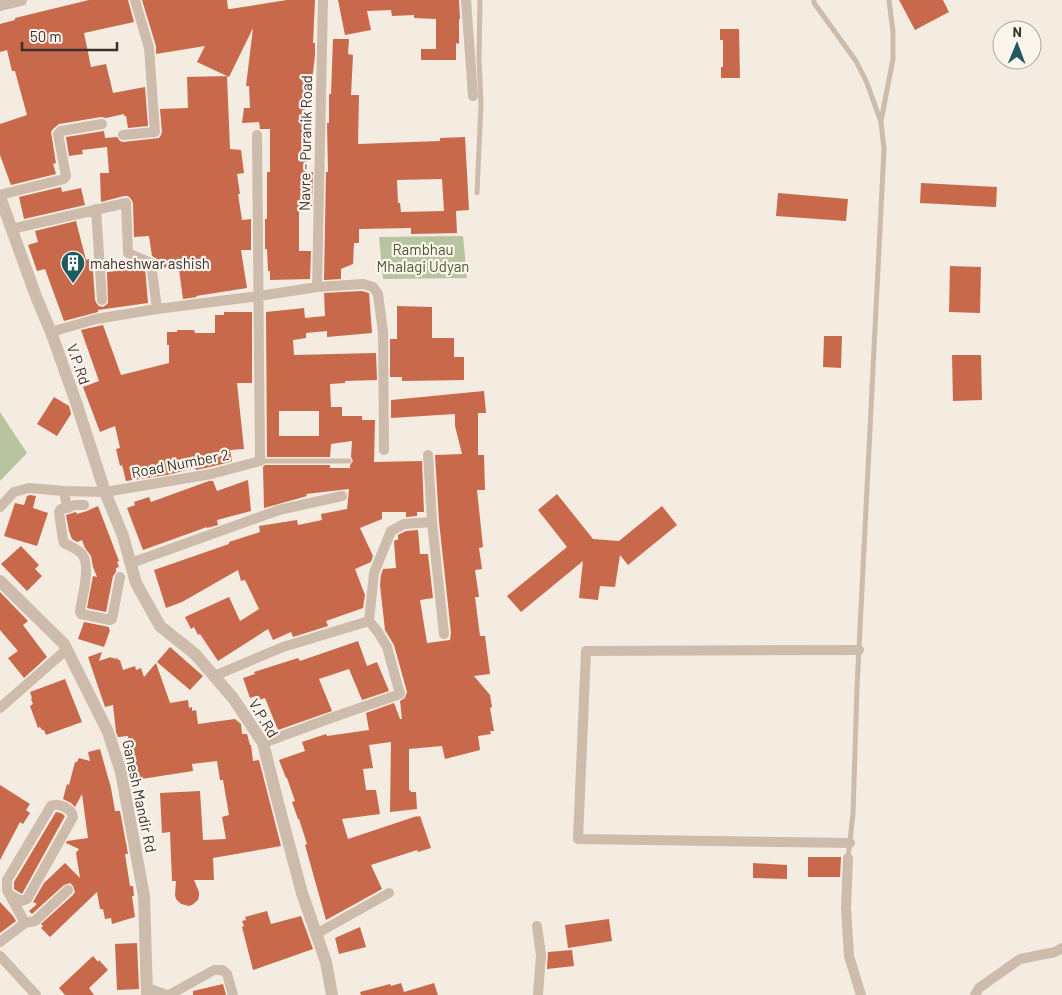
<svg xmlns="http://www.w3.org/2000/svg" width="1062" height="995" font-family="Barlow,sans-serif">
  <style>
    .green { fill: #b8c4a0 }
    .building { fill: #c8694b; fill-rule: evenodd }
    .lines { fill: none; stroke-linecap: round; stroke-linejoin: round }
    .service { stroke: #cdbbac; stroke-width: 5 }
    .minor { stroke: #cdbbac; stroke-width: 10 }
    .tertiary { stroke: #cdbbac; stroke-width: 12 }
    .labels { text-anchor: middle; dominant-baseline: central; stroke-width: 4.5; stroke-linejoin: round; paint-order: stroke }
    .street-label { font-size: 15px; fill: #3b302b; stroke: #fbf5ee }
    .park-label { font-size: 15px; fill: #4a5a2e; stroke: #fbf5ee }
    .poi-label { font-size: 15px; fill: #3b302b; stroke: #fbf5ee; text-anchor: start }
  </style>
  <rect width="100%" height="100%" fill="#f4ebe1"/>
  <path class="green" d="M463 236 467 278 383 279 379 237Z
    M0 412 27 453 0 481Z"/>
  <path class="building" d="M89 0H128L134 22 84 33 91 67 106 64 113 93 145 87 148 126 128 128 126 116H124V114L106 118 101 117 59 124 53 129 51 132 55 157V158L56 163 53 164 56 174 11 185 0 155V124L27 115 15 71H12L7 50 0 52V24L15 20V18Z
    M142 0H227L228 9H230L287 0H315L313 43H315V55L311 90 308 89 302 134H307V172H313L312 206H299V251H311L310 279 270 280V271H268L267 249H265V219H267V172H270V129H260L259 122 242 123 244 108H250L249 86H246L253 28 229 77 197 62 205 46 156 54V46Z
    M338 0H459L460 19H459V44L456 43V60H421V49H436V19L414 18V15L392 16 391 10 367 11 371 30 345 35Z
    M899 0H943L949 12 915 30Z
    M720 29H739L740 78H721V67H723V40H720Z
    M333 39H349L348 54 353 55 351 95H359L358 144 440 141V138L465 137 469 210 456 211 457 233 411 234V228L359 229V243H354L353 264 341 269V279L324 280 326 172H328L327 123H329V94H331ZM442 179 444 211 401 212 400 203H398L397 180Z
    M227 76 230 149 241 150 244 173 237 174 240 194H238L242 220 251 219V250H241L247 288 196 296 197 297 183 299 178 262 159 270 157 259 152 256 149 236 134 237 133 203 131 199 128 196H124L101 202 100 173H109L107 147 82 150 83 154 69 156 66 137 104 131 105 138 117 137 120 141 123 142 159 138 161 135 162 132 160 109 188 108 187 77Z
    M921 183 997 187 996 207 920 203Z
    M61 187 62 192 81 188 85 205 24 219 19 197Z
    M778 193 848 199 846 221 776 216Z
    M76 221 86 260 89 259 93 271 95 300 97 304 99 306 103 307 106 305 108 303 107 272 145 268 148 303 98 310V312L64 321 45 269 37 271 28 245 38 242 35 231Z
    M950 266 981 267 980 313 949 312Z
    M362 291 369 293 372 333 327 337V331L306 333V338L293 340 294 355 376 353 377 380 345 381V383L330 384 331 407H342V416H362V420H375L374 462 422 461 424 512H417V516L406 517V512H382V519L360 528 373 556 371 562 355 569 365 595 363 608 326 621 328 626 293 637 291 632 273 640 268 629 218 661 200 634 198 635 194 627 191 629 185 617 229 597 240 621 259 609 245 580 241 581 238 570 182 602 166 608 154 570 229 544V542L260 532 259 526 297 520 298 525 322 520 321 514 347 509 349 489 306 494 307 496 264 508 263 467 265 465H330V468H350V465L353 461 351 457 352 441 331 444 330 457H267L266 312 304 308 305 318 325 316 324 293ZM279 411H319V436H279Z
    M397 306 432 307V338H454V357H464V380L402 381V377H390V339H397Z
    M224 312H252V383H237L244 449 230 450 232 461 230 462 210 467 196 470 195 468 167 475 126 481 122 465 120 466 116 449 120 448 115 426 100 432 83 387 99 381 81 330 103 325 121 375 169 363V345H167V332H177V330H194L195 333H215V315H224Z
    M824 336H842L841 368 823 367Z
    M952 355H981L982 400 953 401Z
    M484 391 486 413H478V455H484L485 490H477L483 547 479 548 482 569 475 570 479 597H475L480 636H485L490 674 474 676 490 695 492 707 490 708 494 731H490L491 734 478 736 480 750 445 759 442 746 409 749V790H410L411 792H416L417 809 390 812 391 742 369 745 373 768 363 769 366 790H376L380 814 342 819 348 839 417 816V817L420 816 431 848 418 852 417 850 371 865 382 889 326 920 305 845 307 844 299 819H298L292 802 295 801 287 778H286L279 760 305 751 302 742 326 734 327 736 369 730 366 713 394 703 400 719H402L400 701 405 698 407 692 394 645 385 630 380 585 381 575 383 569 396 568 394 542 395 540H398V535L406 531 418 530 420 554H428L433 598 420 600 427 643 450 640 451 633 439 521 435 455 462 454 455 426V414L391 418V400Z
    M54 397 69 406 71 414 57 436 37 424Z
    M248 480 251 511 217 520 218 525 207 528V527L143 550 127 508 135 505 134 502 149 497 151 502 209 481H213L217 491Z
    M557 494 593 539 619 541 662 506 677 525 628 565 620 555 615 587 600 586 598 600 579 598 583 561 521 612 507 596 567 547 538 510Z
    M30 495 36 496 33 508 48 513 37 546 4 536 15 503 24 505 27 496Z
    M98 506 119 561 117 562 119 567 116 568V572L113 576 106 612 87 608 93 576 97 577 93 567 91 556 85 548 82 540 77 542 72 539 69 531 66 515 76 512 77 514 87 511Z
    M21 546 39 565 35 569 42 576 27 591 1 564Z
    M0 592 28 621 23 625 47 657 24 678 8 658 18 651 0 630Z
    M84 622 109 627V629L110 630 104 647 78 639Z
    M358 641 367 666 377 662 389 691 362 700 349 669 319 679 332 711 278 730 265 698 258 700 256 696 250 698 243 678 255 674 254 672 298 658 300 661Z
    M170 647 203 676 190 690 157 662Z
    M102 652 99 661 111 657V658H114V659L117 658 118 660H120L123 670 135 666 136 670 141 668 144 677 156 663 170 703 188 700 189 708 192 707V711L196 710 198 724 235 719 241 724 242 734H247L250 745H251L253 761 259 760 281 846 213 858 214 880H194L199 892V896L198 900 192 905 189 906 181 904 176 899 175 895 176 881H172L170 832 162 833 160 793 200 791 203 840 226 839 222 817 229 815 223 780H220L217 761 192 764 193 771 135 780 128 736 118 737 116 732 113 705 105 707 88 657Z
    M65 679 82 722 46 735 44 730H42L40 727 38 728 30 706 33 704 31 699 32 698 30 692Z
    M100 749 111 788 115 811H120L128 854H125L130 886H133L134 896H132L135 917 112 924 111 918 105 919 103 909H100L97 892 50 937 41 928 43 926 41 924 73 895 75 892 73 886 70 883 64 885 32 914 29 911 37 904 33 902 44 883 65 863 80 878 76 853 79 849 66 843 67 841 88 838 82 794 75 807 71 803 63 799 67 784 69 785 75 762H77L79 758 90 761 88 752Z
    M0 785 30 804 26 810 30 813 23 824 20 822 0 860Z
    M56 812 61 813 65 816 22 894 14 889V882Z
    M808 857H841L840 877H808Z
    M753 863 787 865V879L753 878Z
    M0 902 13 916 16 921 0 933Z
    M267 911 271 924 301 916 313 949 253 970 242 927 244 926 242 921 246 920 245 917Z
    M609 919 612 941 568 948 565 925Z
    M360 927 366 947 339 954 335 938Z
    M137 943 139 989 117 990 115 944Z
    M572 950 574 966 547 969 548 952Z
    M93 956 98 962 99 960 108 970 89 988 94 995H65L59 988Z
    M401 983 404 992 434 983 438 995H361L360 992 390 984 391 986Z
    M223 984 226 995H193V991Z"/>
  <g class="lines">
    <path class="service" d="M814 0V3L856 61 867 83 881 122 884 149 857 688 853 814 848 858
      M881 121 893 59V32L889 0
      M477 193 481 104 479 58 480 0
      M260 461H349"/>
    <path class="minor" d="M466 0 473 96
      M123 135 155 132 149 48 135 0
      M0 195 64 179 66 176 58 134 61 131 102 124
      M96 209 102 300
      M11 229 126 203 128 253 151 263 157 309
      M317 287 323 0
      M51 332 96 319 157 309 259 296 317 287 363 284 373 287 378 294 383 332 384 450
      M428 455 432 522 444 634
      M64 491 67 508 61 509 59 512 63 540 64 543C70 546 77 549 81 553 92 564 82 597 80 611L81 614 110 620 112 619 120 577
      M0 507 14 492 29 488 64 491 105 492 211 474 260 461 257 135
      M67 508 75 505H84
      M131 563 279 510 342 496
      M214 676 283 647 369 621 374 573 391 531 404 524 432 522
      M0 708 66 650
      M263 743 331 718 400 694 387 647 378 632 369 621
      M850 843 578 839 586 651 859 650
      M848 858 846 908 849 956 861 995
      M9 894 21 901 27 899 73 817C72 809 59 802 51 806L7 880V890L25 923
      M537 926 541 955 538 995
      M316 934 389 893
      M0 942 25 923 35 921 68 890
      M0 956 36 995
      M147 988 167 995
      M169 995 214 970H222L227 974 233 995
      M975 995 979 988 1020 959 1055 952 1062 948"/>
    <path class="tertiary" d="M0 5 21 0
      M0 197 37 299 51 332 77 405 105 492 123 536 136 583 160 626 195 654 233 698 263 743 278 803 302 893 326 962 332 995
      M0 581 64 644 108 732 121 772 144 896 147 995"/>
  </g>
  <defs>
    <symbol id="building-pin" viewBox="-11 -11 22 30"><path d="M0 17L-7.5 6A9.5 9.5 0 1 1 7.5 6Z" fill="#1f5a5e" stroke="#fbf5ee"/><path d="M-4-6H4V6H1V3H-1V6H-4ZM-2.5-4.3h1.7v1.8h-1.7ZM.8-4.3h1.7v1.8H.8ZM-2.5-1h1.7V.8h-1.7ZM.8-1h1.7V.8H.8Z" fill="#fff"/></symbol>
  </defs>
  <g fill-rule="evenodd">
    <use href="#building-pin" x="59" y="249" width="28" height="38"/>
  </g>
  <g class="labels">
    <g class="street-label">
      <text transform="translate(305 143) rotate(-89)">Navre - Puranik Road</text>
      <text transform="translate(79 364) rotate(71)">V.P.Rd</text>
      <text transform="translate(180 463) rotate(-11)">Road Number 2</text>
      <text transform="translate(264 718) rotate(59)">V.P.Rd</text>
      <text transform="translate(140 796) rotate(78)">Ganesh Mandir Rd</text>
    </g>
    <g class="park-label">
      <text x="423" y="249">Rambhau<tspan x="423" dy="17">Mhalagi Udyan</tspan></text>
    </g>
    <g class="poi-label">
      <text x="90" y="263">maheshwar ashish</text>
    </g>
  </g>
  <g transform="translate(1017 45) rotate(1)"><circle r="24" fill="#fbf5ee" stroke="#aea6a0"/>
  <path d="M0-4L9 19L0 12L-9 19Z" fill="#1f5a5e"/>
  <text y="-8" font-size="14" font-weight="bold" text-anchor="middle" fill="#3b302b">N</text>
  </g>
  <path d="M22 42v8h95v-8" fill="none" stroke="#3b302b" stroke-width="2.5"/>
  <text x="30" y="42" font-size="15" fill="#3b302b" stroke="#fbf5ee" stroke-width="4" paint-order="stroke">50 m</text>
</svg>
